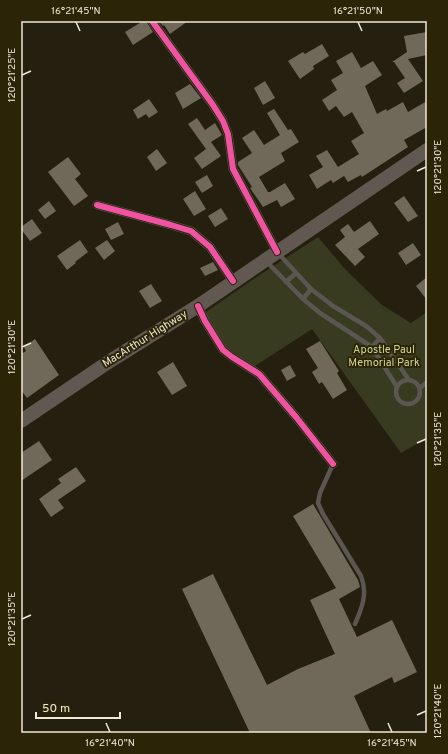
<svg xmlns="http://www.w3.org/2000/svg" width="448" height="754" font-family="Overpass,sans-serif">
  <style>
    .green { fill: #383b1f }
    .building { fill: #70695a }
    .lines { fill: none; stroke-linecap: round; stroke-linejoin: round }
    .service { stroke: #5b5652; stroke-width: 4.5 }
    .minor { stroke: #5b5652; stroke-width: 9 }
    .trunk { stroke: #605851; stroke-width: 14 }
    .cycleway-casing { stroke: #2c2406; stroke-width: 8 }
    .cycleway { stroke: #f153a3; stroke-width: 6 }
    .ticks { fill: none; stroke: #eee8d8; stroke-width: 1.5 }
    .labels { text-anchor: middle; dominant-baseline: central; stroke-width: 4; stroke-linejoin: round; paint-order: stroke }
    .street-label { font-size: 11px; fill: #eee8d8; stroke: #2c2406 }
    .park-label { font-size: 11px; fill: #cdd793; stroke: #2c2406 }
    .neatline { fill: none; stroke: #eee8d8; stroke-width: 1.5 }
    .ticks-label { font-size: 10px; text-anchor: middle; fill: #eee8d8 }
  </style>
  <rect width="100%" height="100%" fill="#241f0e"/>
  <path class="green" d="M318 237 345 269 382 305 411 323 427 312V438L401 453 312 329 255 366 227 349 203 314 255 278Z"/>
  <path class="building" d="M143 21H146L153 32 133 45 125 32Z
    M159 21H188L170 34 164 25 163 26Z
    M427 32V55L408 59 423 81 404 93 397 83 405 78 394 62H392L407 52 404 36Z
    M322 44 329 56 313 66 314 69 300 79 288 61 303 52 305 54Z
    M352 52 361 68 373 61 382 75 365 86 377 114 386 109 387 111 403 102 408 112 427 101V127L404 140 408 147 362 177 361 175 348 182 344 176 333 183 331 180 317 189 309 175 323 167 316 156 327 150 338 167 359 154 351 141 364 133 352 112 344 117 336 106 329 111 322 100 337 90 331 80 343 73 336 61Z
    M265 81 275 98 263 105 254 88Z
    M190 84 201 98 183 109 175 93Z
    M149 99 158 112 149 118 146 114 138 119 133 110Z
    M274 109 288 130 291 129 299 142 281 153 285 161 259 177 268 192H270L285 183 295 199 281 207 277 200 263 207 250 188 252 187 238 165V162L252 153 242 138 254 130 264 145 280 135 267 113Z
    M197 118 205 130 215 123 222 135 211 142 221 156 202 169 194 158 206 149 188 124Z
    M157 149 167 163 156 171 147 157Z
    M68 157 81 174 75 179 88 196 74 206 48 172Z
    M207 175 213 186 202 193 195 182Z
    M195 191 206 209 194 216 183 199Z
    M404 196 418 216 408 222 394 203Z
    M49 201 56 211 45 219 38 210Z
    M221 208 228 219 215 227 208 216Z
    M32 219 42 233 30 241 21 229V227Z
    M370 221 379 234 358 249 365 257 355 266 335 245 345 237 340 230 348 224 354 232Z
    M118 222 124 234 111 240 105 229Z
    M80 240 88 252 75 262 76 263 67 270 57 256Z
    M107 240 115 251 104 260 95 248Z
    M413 243 421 255 406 265 398 253Z
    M213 262 218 270 205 276 200 268Z
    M427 277V300L416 286Z
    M151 284 162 301 150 308 139 291Z
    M35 339 59 375 27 398 21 390V354L26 351 24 347Z
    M320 341 339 371 337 373 347 390 333 399 322 382 319 384 312 372 318 368 306 349Z
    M173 362 187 386 172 395 157 372Z
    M290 365 296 376 287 381 281 370Z
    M39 441 52 460 21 481V453Z
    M76 467 86 481 58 500 64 508 51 517 39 499 61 483 58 479Z
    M313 504 358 580 360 587 339 599 357 637 392 620 417 672 394 683 392 677 354 696 371 733H250L182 589 213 574 267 685 298 669 335 654 310 600 336 588 293 516Z"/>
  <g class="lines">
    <path class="service" d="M278 253 311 289 333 306 366 326 380 338 409 380
      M266 261 303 299 320 313 372 347 397 387
      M286 282 296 273
      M303 299 311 289
      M372 347 380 338
      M396 392a12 12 0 1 1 24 0a12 12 0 1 1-24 0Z
      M420 388 427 382
      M333 464 320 493 318 503 323 514 361 576C368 593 362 608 355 624"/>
    <path class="minor" d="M152 21 213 105 223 121 228 134 233 169 277 252
      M97 205 171 225 191 231 210 247 233 281
      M198 306 205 321 223 350 232 357 259 374 296 417 333 464"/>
    <path class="trunk" d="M21 421 110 361 198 306 427 150"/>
    <defs>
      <path id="cycleway" d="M152 21 213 105 223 121 228 134 233 169 277 252
        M97 205 171 225 191 231 210 247 233 281
        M198 306 205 321 223 350 232 357 259 374 296 417 333 464"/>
    </defs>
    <use href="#cycleway" class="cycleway-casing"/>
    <use href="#cycleway" class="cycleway"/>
  </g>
  <path class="ticks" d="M76 22 80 31M358 22 362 31M22 75 31 71M417 171 426 167M22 347 31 343M417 443 426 439M22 619 31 615M417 715 426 711M106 723 110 732M388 723 392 732"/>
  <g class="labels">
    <g class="street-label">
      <text transform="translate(145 339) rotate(-32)">MacArthur Highway</text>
    </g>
    <g class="park-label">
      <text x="384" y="350">Apostle Paul<tspan x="384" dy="13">Memorial Park</tspan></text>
    </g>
  </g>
  <rect width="448" height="754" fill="none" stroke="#2c2406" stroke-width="44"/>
  <path d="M36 712v6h84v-6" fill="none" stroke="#eee8d8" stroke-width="2"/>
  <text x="42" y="712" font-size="12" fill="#eee8d8" stroke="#2c2406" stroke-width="3" paint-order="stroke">50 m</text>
  <rect x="22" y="22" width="404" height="710" class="neatline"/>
  <g class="ticks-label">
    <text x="76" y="14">16°21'45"N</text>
    <text x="358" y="14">16°21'50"N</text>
    <text transform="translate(11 75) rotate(-90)" y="4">120°21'25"E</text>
    <text transform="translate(437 167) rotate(-90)" y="4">120°21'30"E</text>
    <text transform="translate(11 347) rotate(-90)" y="4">120°21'30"E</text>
    <text transform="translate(437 439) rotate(-90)" y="4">120°21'35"E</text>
    <text transform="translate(11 619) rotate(-90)" y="4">120°21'35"E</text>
    <text transform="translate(437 711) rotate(-90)" y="4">120°21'40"E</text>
    <text x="110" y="746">16°21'40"N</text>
    <text x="392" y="746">16°21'45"N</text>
  </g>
</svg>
